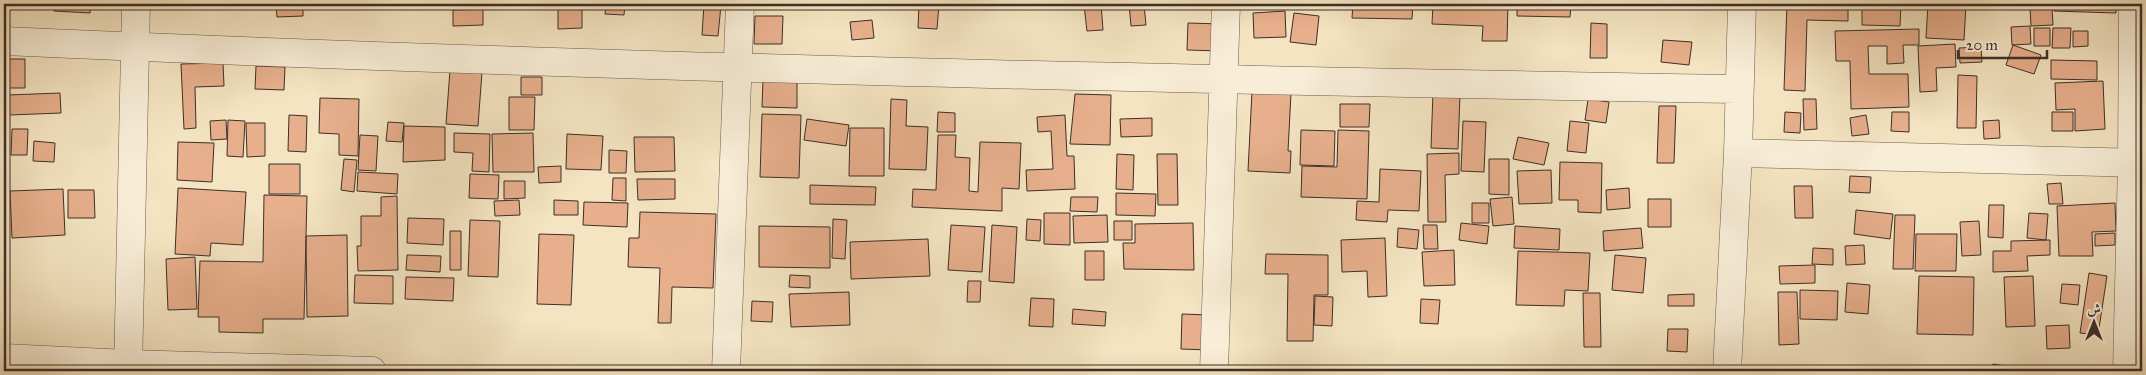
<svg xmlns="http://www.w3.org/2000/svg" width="2146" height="375" font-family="'IM FELL Great Primer',Amiri,serif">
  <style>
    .building { fill: #e7af8c; stroke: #3d2f28 }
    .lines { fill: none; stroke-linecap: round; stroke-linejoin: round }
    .minor-casing { stroke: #6b5c4e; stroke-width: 29 }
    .tertiary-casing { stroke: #6b5c4e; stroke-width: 29 }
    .minor { stroke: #f8edd7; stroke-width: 28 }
    .tertiary { stroke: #f8edd7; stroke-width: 28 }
  </style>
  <rect width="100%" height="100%" fill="#f4e4c1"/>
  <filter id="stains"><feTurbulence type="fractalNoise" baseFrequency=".004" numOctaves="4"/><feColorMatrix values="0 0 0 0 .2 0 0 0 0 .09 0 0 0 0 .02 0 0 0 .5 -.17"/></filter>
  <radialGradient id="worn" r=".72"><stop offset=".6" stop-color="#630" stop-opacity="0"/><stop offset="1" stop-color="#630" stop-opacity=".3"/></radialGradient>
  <path class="building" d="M54 4H91L90 13 54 11Z
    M276 4H303V16L277 17Z
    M558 4H582V28L558 29Z
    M606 4H625L624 15 605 14Z
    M704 4 721 5 718 36 702 35Z
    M919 4H939L937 29 918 28Z
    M1101 4 1103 30 1087 31 1084 5Z
    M1129 4H1144L1146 25 1131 26Z
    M1353 4H1413L1412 19 1352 18Z
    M1433 4H1508L1507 41H1482L1483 26 1432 24Z
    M1517 4H1571L1570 17 1517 16Z
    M1787 4H1848V21L1807 20 1805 91 1784 90Z
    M1862 4H1901L1900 26 1862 25Z
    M1928 4H1966L1964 40 1926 38Z
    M2054 4H2116V13L2054 11Z
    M2052 7 2053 25 2031 26 2030 8Z
    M483 9V25L453 26V10Z
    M1285 11 1286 37 1254 38 1253 13Z
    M1294 13 1319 16 1316 45 1290 42Z
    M755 16H783L782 44H754Z
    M872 20 874 38 852 40 850 22Z
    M1188 23 1222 24 1221 51 1187 50Z
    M1591 23 1607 24V58H1590Z
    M2030 26 2031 44 2012 45 2011 27Z
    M2034 28H2050V46H2034Z
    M2053 28H2071L2070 48H2052Z
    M1919 29V45H1903L1904 63 1887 64V46H1868L1869 74H1908L1909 107 1851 109 1850 61H1836L1835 31Z
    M2073 31H2088V46L2073 47Z
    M1663 40 1692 42 1689 65 1661 62Z
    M1955 44 1956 67 1936 68 1937 91 1920 92 1918 46Z
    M2013 45 2041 55 2034 74 2006 65Z
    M1981 47 1982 62 1960 63 1959 48Z
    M4 59H25V88H4Z
    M2051 60 2097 61V80L2051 79Z
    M223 63 224 86 195 87 196 128 184 129 181 64Z
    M256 66 285 67 284 90 255 89Z
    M450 70 482 72 478 126 446 124Z
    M1958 75 1977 76 1976 128H1957Z
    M521 77H542V95H521Z
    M763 79 797 80V108L762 107Z
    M2103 81 2105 129 2075 131V109L2056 110 2055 83Z
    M1252 91 1291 93 1288 151H1291L1290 173 1248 171Z
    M1433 92 1460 94 1458 149 1431 148Z
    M60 93 61 113 9 115 8 95Z
    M1075 94 1111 95 1110 145 1070 144Z
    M509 97H535L534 130H509Z
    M320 98 359 99 358 156 339 155V134L319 133Z
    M891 99 907 100 906 126 928 127 926 170 889 169Z
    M1588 99 1609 102 1606 123 1585 120Z
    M1803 99H1816L1817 129 1804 130Z
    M1340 104H1370L1369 127H1340Z
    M1659 106H1676L1674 163H1657Z
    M938 112 955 113V132H937Z
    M1785 112 1801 113 1800 133 1784 132Z
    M1892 112H1909V132L1891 131Z
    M2052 112H2073V131H2052Z
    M762 114 801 115 799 178 760 177Z
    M289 115 307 116 306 152 288 151Z
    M1065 115 1067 156H1074L1075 189 1027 191 1026 170 1053 169 1051 131 1038 132 1037 117Z
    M1866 115 1869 134 1852 136 1850 118Z
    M1152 118V136L1121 137 1120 119Z
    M807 119 849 125 846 146 804 140Z
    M226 120 227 139 211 140 210 121Z
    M228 120 245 121 243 157 227 156Z
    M1999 120 2000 138 1984 139 1983 121Z
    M1463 121 1486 122 1484 172 1461 171Z
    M1570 121 1589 123 1586 153 1567 151Z
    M388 122 404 123 402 142 386 141Z
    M246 123H265V156L247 157Z
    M404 126 445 127V160L403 162Z
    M850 128H884V176H849Z
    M12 129H28L27 155H11Z
    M1301 130 1335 131 1334 166 1300 165Z
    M1338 130 1369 131 1367 199 1301 197 1302 166 1337 167Z
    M454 133 490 134 489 172 472 171 473 153 454 152Z
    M533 133 534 172H493L492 134Z
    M567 134 603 136 601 170 566 169Z
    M360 135 378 136 376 171 358 170Z
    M938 135H956L955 157 970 158 969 191 978 192 980 142 1021 143 1019 189 1002 188V211L912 207 913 189 936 190Z
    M634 137H674L675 171 635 172Z
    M1518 137 1549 143 1544 165 1513 159Z
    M34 141 55 143 54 162 33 161Z
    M178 142 214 143 212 182 177 180Z
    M609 150 627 151 626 173H609Z
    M1459 153V174L1445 175 1446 222H1428L1427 154Z
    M1117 154 1134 155 1133 190 1116 189Z
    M1157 154H1177L1178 205H1158Z
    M344 159 357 160 354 192 341 190Z
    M1489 159H1509V195L1489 194Z
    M1560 162 1602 163 1601 213 1578 212V200H1559Z
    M269 164H300V194H269Z
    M561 166V182L539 183 538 167Z
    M1380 169 1421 171 1419 211 1388 210 1387 222 1356 220 1357 201 1379 202Z
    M1551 170 1552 203 1519 204 1517 171Z
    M358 172 398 174 397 194 357 191Z
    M470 174 499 175 498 199 469 198Z
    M1850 176 1871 177 1870 193 1849 192Z
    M613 178H626V201L612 200Z
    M637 179H675V199L638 200Z
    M504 181H525V198L504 199Z
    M2061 183 2063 204H2049L2047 184Z
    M810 185 876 187 875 205 810 204Z
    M1794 186H1812L1813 218H1795Z
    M178 188 246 192 243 245 211 243 210 256 175 254Z
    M1629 188 1630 208 1607 210 1606 190Z
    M63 189 65 235 12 238 10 191Z
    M68 190H94L95 218H68Z
    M1116 193 1156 194 1155 216 1116 215Z
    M264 195 307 196 304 319H263V333L219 332V317H198L200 261 263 262Z
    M397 196 398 270 358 271 357 246H361V216H381V197Z
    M1071 197H1098L1097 212 1070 211Z
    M1512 197 1514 224 1493 226 1490 199Z
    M1648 199H1671V227H1648Z
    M519 200 520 215 495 216 494 201Z
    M554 200 578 201V215H554Z
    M584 202 628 203 627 227 583 225Z
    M1472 203H1489V223H1472Z
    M2115 203 2116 231 2092 232 2093 256H2059L2057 206Z
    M1989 205H2004L2003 238 1988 237Z
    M1856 210 1893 214 1890 239 1854 234Z
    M640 212 716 214 713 288 672 287 671 323H658L660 268 628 267 629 238H639Z
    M1044 213H1070V245L1044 244Z
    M2029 213 2048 214 2046 240 2027 238Z
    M1107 215 1108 242 1074 243 1073 216Z
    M1895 215H1915L1913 269H1893Z
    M408 218 444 219 443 245 407 243Z
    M833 219 847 220 845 259 832 258Z
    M1027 219 1041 220 1040 241 1026 240Z
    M470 220 500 221 498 277 468 276Z
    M1114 221H1132V240H1114Z
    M1979 221 1981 255 1962 256 1960 222Z
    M1193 223 1194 270 1124 269 1123 243H1135V224Z
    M1461 223 1489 226 1487 244 1459 240Z
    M951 225 985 227 982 272 948 270Z
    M992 225 1017 227 1014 283 989 281Z
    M1423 225H1437L1438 249H1424Z
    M759 226 830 227V268L759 267Z
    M1515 226 1560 229 1559 250 1514 248Z
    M1398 228 1419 230 1417 249 1397 247Z
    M1641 228 1643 248 1604 251 1603 231Z
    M450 231H461V270H450Z
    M2115 233V245L2095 246V234Z
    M539 234 574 235 571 305 537 304Z
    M1916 234H1957L1956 271H1915Z
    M347 235 348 316 307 317 306 236Z
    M1385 238 1387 296 1368 297 1367 271 1342 272 1341 240Z
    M928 239 930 276 851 279 850 242Z
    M2050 240V255L2027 256 2028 271 1993 272V251H2011V241Z
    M1864 245 1865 264 1846 265 1845 246Z
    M1813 248 1833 249V265L1812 264Z
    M1454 250 1455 285 1424 286 1422 252Z
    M1085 251H1104V280H1085Z
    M1518 251 1590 253 1588 291 1565 290 1564 306 1516 305Z
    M1266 254 1328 255V295H1314L1313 341H1287L1288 274H1265Z
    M407 255 441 256 440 272 406 270Z
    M1615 255 1646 258 1643 293 1612 290Z
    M195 257 197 309 168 310 166 259Z
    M1815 265V283L1780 284 1779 266Z
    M2089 273 2107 276 2098 335 2080 333Z
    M355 275 393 276V304L354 303Z
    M790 275 810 276V288L789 287Z
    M1919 276 1974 277 1973 335 1917 334Z
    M2033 276 2035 326 2006 327 2004 277Z
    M406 277 454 278 453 301 405 299Z
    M968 281H981L980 302H967Z
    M1847 283 1870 285 1868 314 1845 312Z
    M2062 284 2080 285 2078 305 2060 303Z
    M1800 290 1838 291 1837 320 1800 319Z
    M849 292 850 325 791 327 789 294Z
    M1778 292H1797L1799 344 1779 345Z
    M1583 293H1600L1601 347H1584Z
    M1694 294V306H1668V295Z
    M1315 296 1333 297 1332 326 1314 325Z
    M1031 298 1054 299 1053 327 1029 326Z
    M1421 299 1440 300 1438 324 1420 323Z
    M752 301 773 302 772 322 751 321Z
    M1073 309 1106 312 1105 326 1072 324Z
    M1182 314 1210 315 1209 350 1181 349Z
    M2069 325 2070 348 2047 349 2046 326Z
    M1668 329H1688L1687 352 1667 351Z
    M1993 364 2025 369V371H1992Z"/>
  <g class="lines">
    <defs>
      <path id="minor" d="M4 41C582 67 1160 79 1738 89
        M1738 153 2142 163
        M4 358 128 364 372 371
        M726 371 740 4
        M1214 371 1226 4
        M1727 371 1738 153 1742 4
        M2127 371 2132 163 2133 4"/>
      <path id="tertiary" d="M128 371 136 4"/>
    </defs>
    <use href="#minor" class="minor-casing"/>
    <use href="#tertiary" class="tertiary-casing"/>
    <use href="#minor" class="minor"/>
    <use href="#tertiary" class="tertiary"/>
  </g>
  <rect width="2146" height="375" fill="none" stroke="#f4e4c1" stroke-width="20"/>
  <rect x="5" y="5" width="2136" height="365" fill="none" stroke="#3d2f28" stroke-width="2.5"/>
  <rect x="10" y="10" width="2126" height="355" fill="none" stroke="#3d2f28"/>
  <g transform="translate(2094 322)" stroke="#f8edd7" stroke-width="4" paint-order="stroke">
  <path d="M0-4L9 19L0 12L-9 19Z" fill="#3d2f28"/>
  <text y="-8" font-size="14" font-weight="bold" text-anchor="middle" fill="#3d2f28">ش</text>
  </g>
  <path d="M1958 50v8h89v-8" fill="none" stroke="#3d2f28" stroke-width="2.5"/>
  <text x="1966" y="50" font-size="15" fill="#3d2f28" stroke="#f8edd7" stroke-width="4" paint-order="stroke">20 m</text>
  <rect width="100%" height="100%" filter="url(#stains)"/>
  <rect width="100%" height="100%" fill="url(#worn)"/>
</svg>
